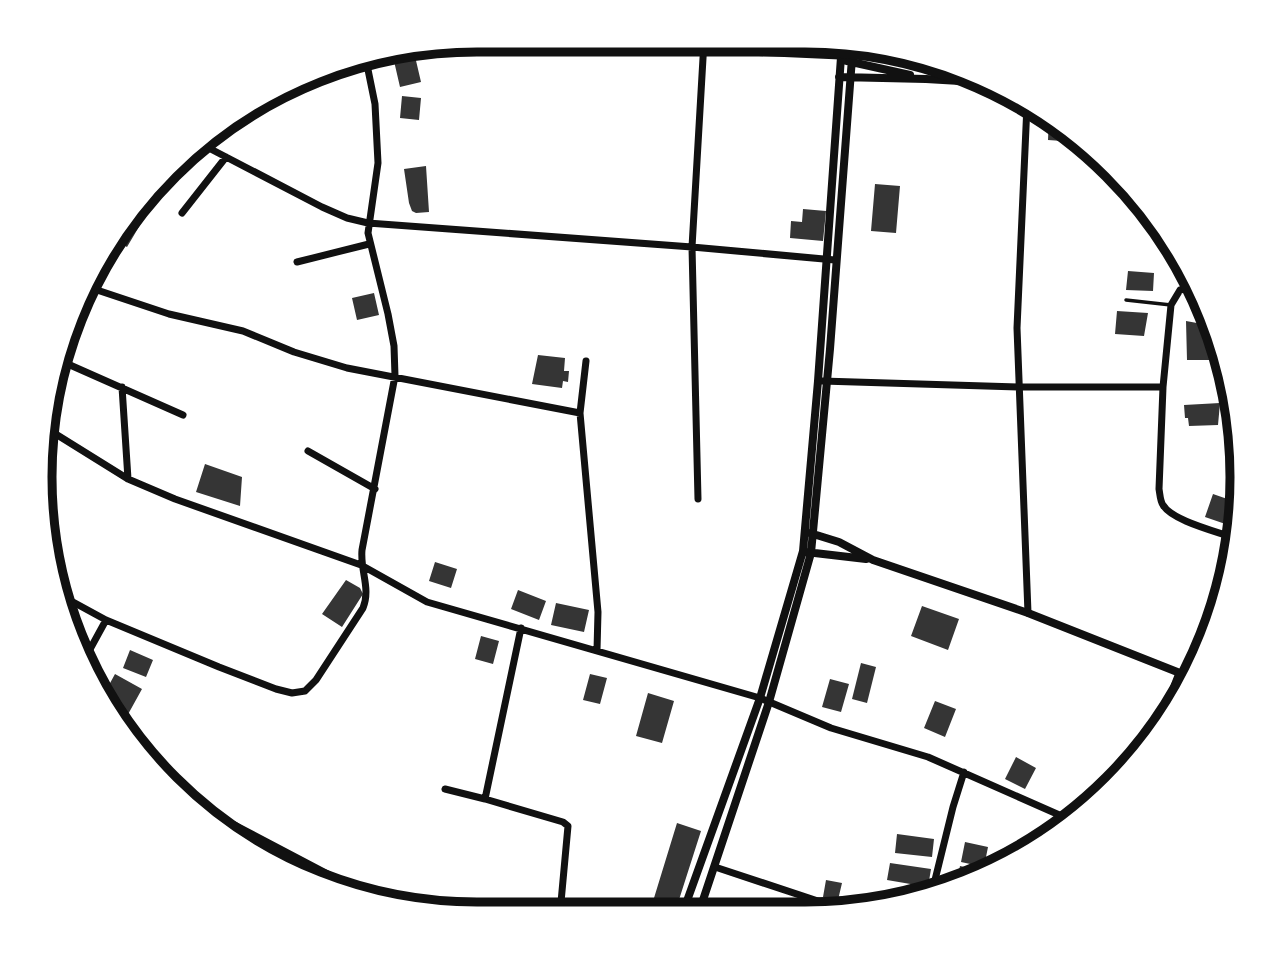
<svg xmlns="http://www.w3.org/2000/svg" width="1282" height="955" font-family="'Archivo Narrow',sans-serif">
  <style>
    .building { fill: #353535 }
    .lines { fill: none; stroke-linecap: round; stroke-linejoin: round }
    .service { stroke: #111; stroke-width: 3.5 }
    .minor { stroke: #111; stroke-width: 7 }
    .tertiary { stroke: #111; stroke-width: 8 }
    .rim { fill: none; stroke: #111; stroke-width: 9 }
  </style>
  <rect width="100%" height="100%" fill="#fff"/>
  <path class="building" d="M414 52 421 82 400 87 394 61 385 63 384 59Z
    M402 96 421 98 419 120 400 118Z
    M1049 116 1077 142 1048 140Z
    M426 166 429 212 416 213 412 211 409 203 404 169Z
    M875 184 900 186 896 233 871 231Z
    M803 209 826 211 823 241 790 238 791 221 802 222Z
    M129 219 140 225 127 247 115 240Z
    M1128 271 1154 273 1153 291 1126 290Z
    M374 293 379 315 357 320 352 298Z
    M1117 311 1148 313 1144 336 1115 334Z
    M1186 321 1197 323 1204 333H1207L1208 342H1215L1216 360H1187Z
    M538 355 565 358 564 371H569L568 382 563 381 562 388 532 384Z
    M1220 403 1218 425 1189 426 1188 418H1185L1184 405Z
    M205 464 242 477 240 506 196 492Z
    M1213 494 1236 502 1237 528 1205 517Z
    M435 562 457 569 451 588 429 581Z
    M346 580 360 588 363 594 342 627 322 614Z
    M518 590 546 601 539 620 511 609Z
    M556 603 589 610 584 632 551 625Z
    M922 606 959 619 948 650 911 636Z
    M481 636 499 641 493 664 475 659Z
    M130 650 153 660 146 677 123 668Z
    M861 663 876 667 867 703 852 699Z
    M115 674 142 689 121 727 103 696Z
    M590 674 607 678 600 704 583 700Z
    M830 679 849 684 841 712 822 707Z
    M648 693 674 701 662 743 636 736Z
    M935 701 956 709 945 737 924 728Z
    M1016 757 1036 768 1025 789 1005 779Z
    M677 823 701 831 677 906 654 898Z
    M897 834 934 839 932 857 895 853Z
    M965 842 988 847 984 867 961 862Z
    M890 863 931 869 928 887 887 880Z
    M960 866 982 871 981 876 971 882 956 885Z
    M826 880 842 883 838 900 823 897Z"/>
  <g class="lines">
    <path class="service" d="M1126 300 1171 305"/>
    <path class="minor" d="M705 50 840 56
      M1027 105 1017 328 1028 613
      M203 145 322 207 347 218 368 223 692 247 835 260
      M182 213 226 157
      M297 262 369 244
      M85 286 169 314 243 331 294 352 347 368 580 413
      M1189 288 1180 290 1171 305 1163 387 1159 489C1160 494 1160 501 1163 505 1172 521 1219 532 1237 539
      M586 361 580 413 598 612 597 650
      M59 362 70 365 183 415
      M822 381 1018 387H1163
      M122 387 128 479
      M46 428 128 479 175 499 361 565 427 602 760 698 831 728 928 757 1073 821
      M308 451 375 489
      M698 499 692 247 704 41
      M62 596 106 620 219 667 276 689 292 693 305 691 316 680 363 608C371 588 360 571 362 550L395 376 394 346 388 314 368 233 378 163 375 104 365 55
      M521 628 485 799 563 822 568 826 560 913
      M83 662 106 620
      M1160 722 1179 673
      M445 789 485 799
      M206 810 383 903
      M715 867 848 911
      M932 892 953 807 964 772"/>
    <path class="tertiary" d="M847 61 910 75
      M839 77 926 79 977 82
      M810 533 839 542 873 560 1028 613 1190 677
      M806 552 866 559
      M683 912 760 698 803 551 818 381 842 43
      M699 912 769 702 811 553 830 349 853 45"/>
  </g>
  <path d="M0 0H1282V955H0ZM477 52H805A425 425 0 0 1 1230 477V477A425 425 0 0 1 805 902H477A425 425 0 0 1 52 477V477A425 425 0 0 1 477 52Z" fill="#fff" fill-rule="evenodd"/>
  <path class="rim" d="M477 52H805A425 425 0 0 1 1230 477V477A425 425 0 0 1 805 902H477A425 425 0 0 1 52 477V477A425 425 0 0 1 477 52Z"/>
</svg>
